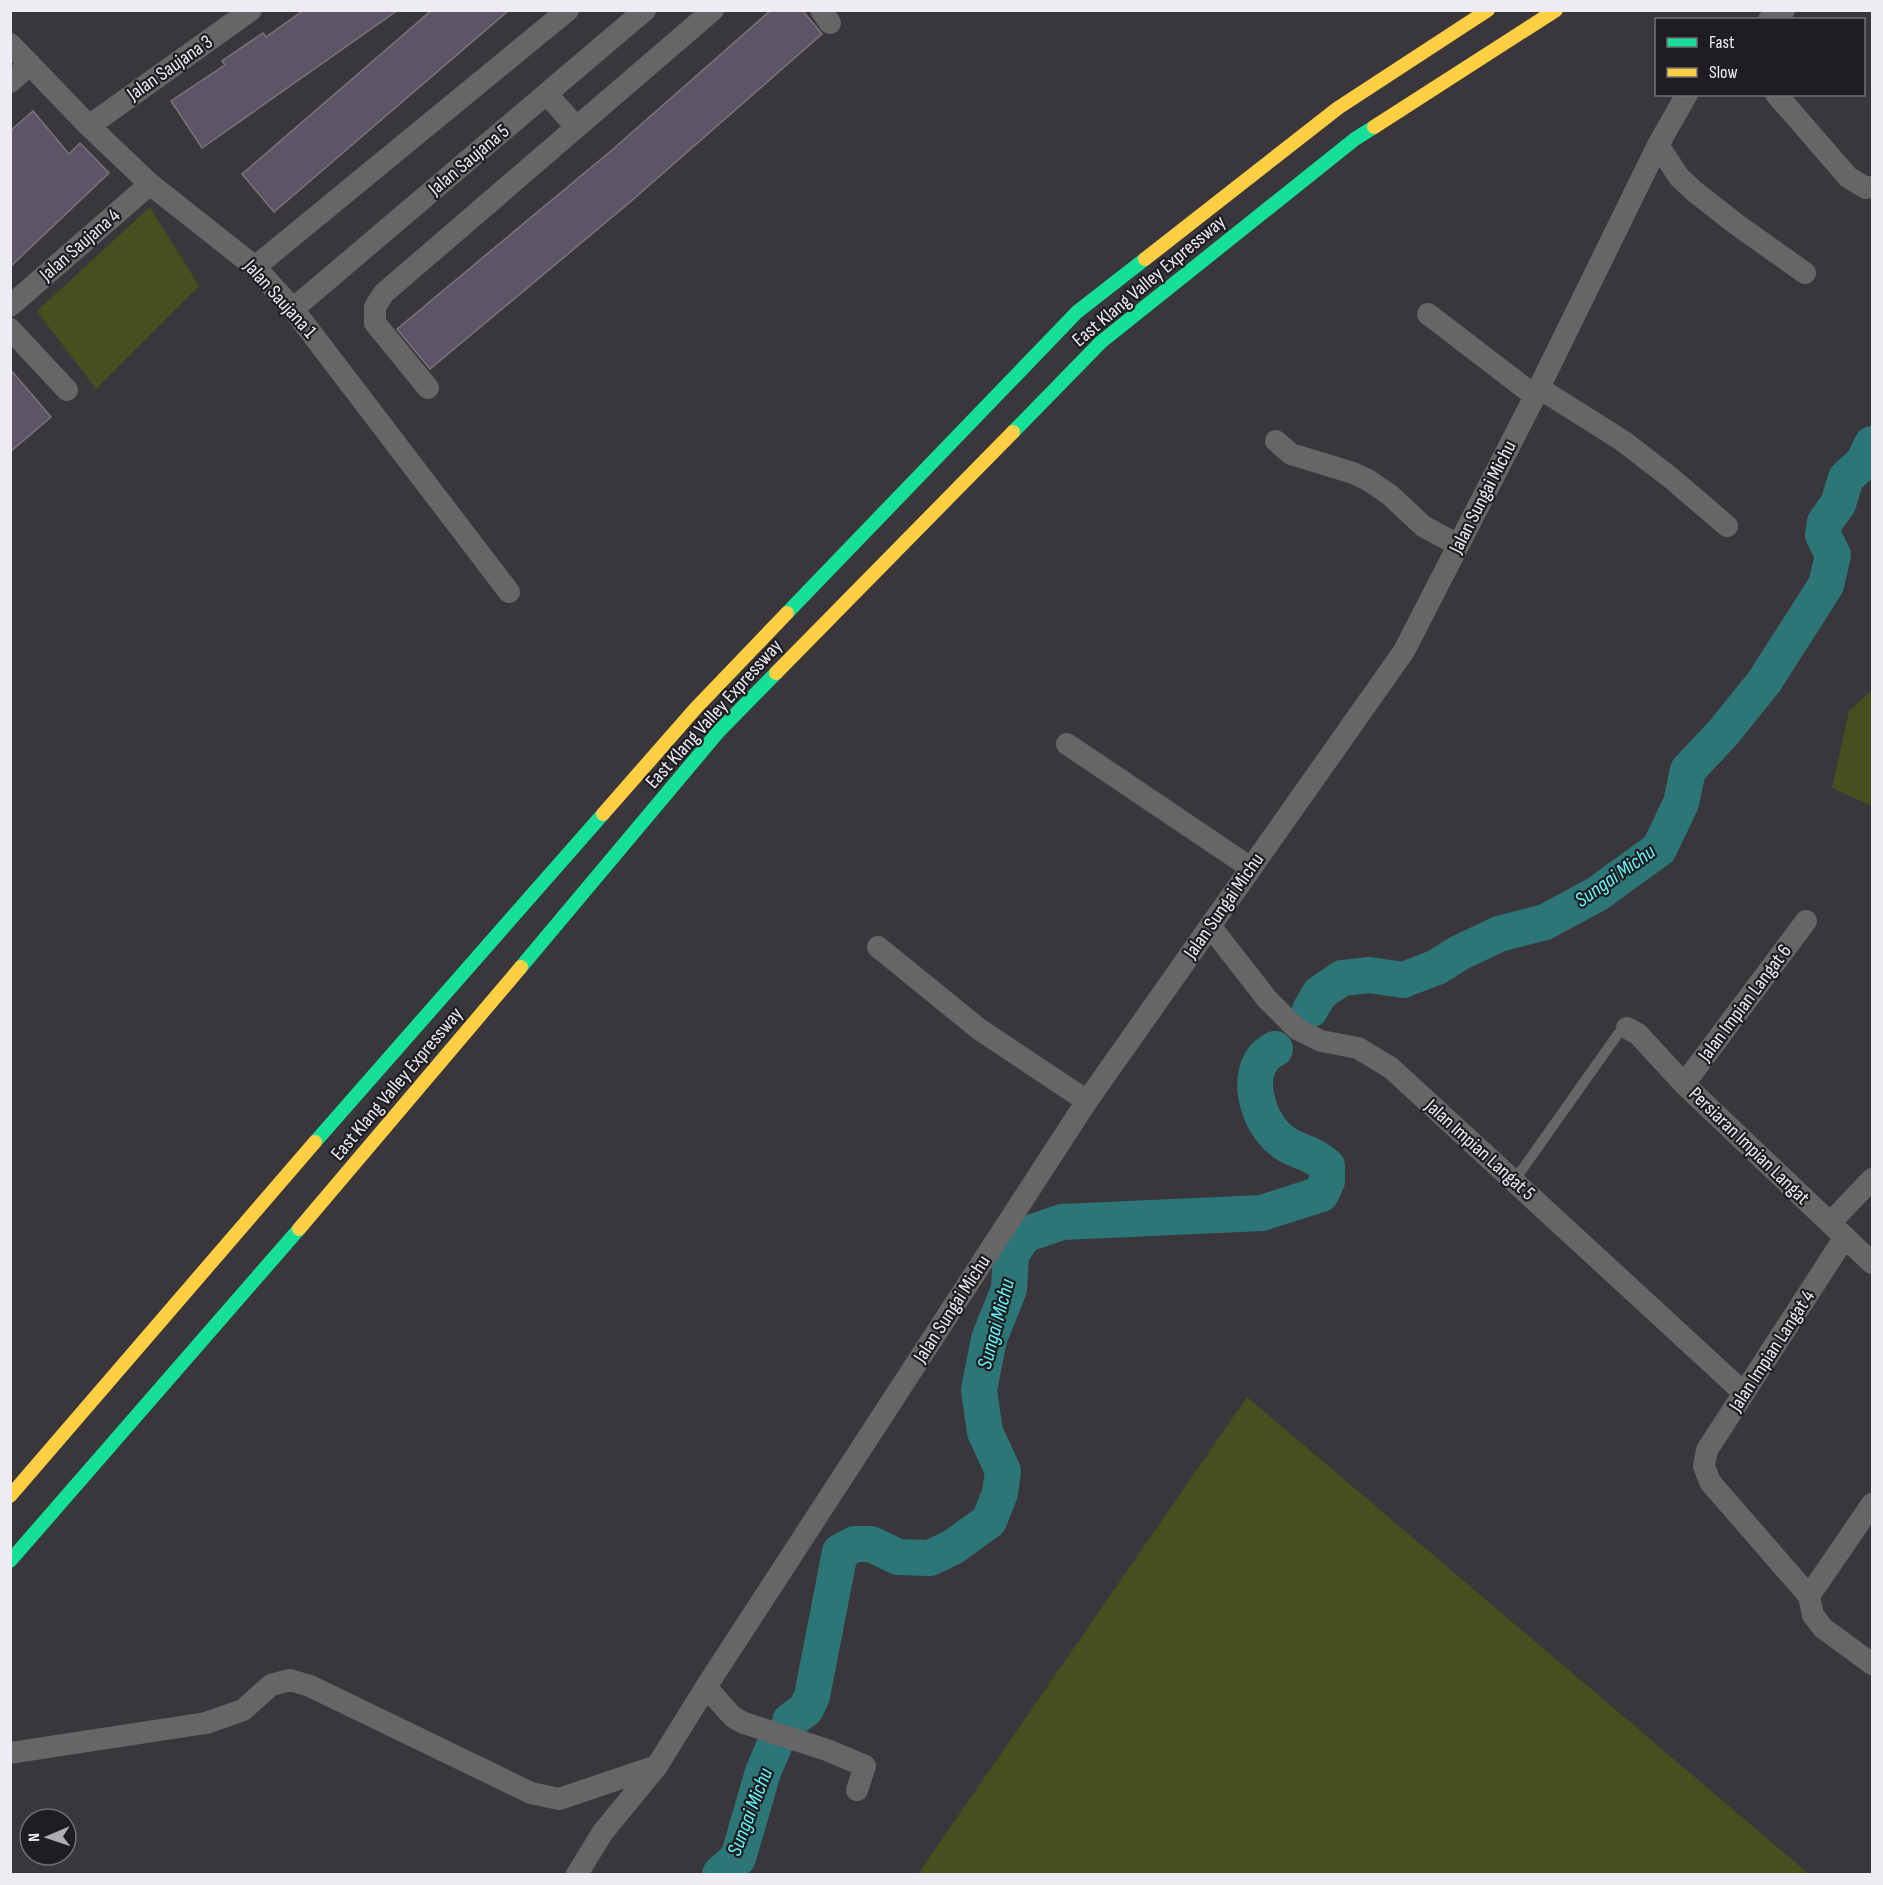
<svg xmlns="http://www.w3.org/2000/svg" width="1883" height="1885" font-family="'Sofia Sans Condensed',sans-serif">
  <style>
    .green { fill: #474f1e }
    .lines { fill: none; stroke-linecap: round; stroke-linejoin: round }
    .river { stroke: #2d7677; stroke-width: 36 }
    .building { fill: #5d5566; stroke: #78767a; stroke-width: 1.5 }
    .lane { stroke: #676565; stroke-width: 10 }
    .street { stroke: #676565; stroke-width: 22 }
    .fast { stroke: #16e098; stroke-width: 14 }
    .slow { stroke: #ffcf43; stroke-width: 14 }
    .labels { text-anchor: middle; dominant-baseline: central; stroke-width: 4.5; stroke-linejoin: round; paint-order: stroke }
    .street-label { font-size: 20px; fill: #eeecf2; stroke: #1f1d21 }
    .water-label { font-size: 21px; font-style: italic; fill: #63f7fa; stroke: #1f1d21 }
  </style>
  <rect width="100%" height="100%" fill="#39373b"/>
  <path class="green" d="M150 207 199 286 96 389 37 311Z
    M1872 690V806L1832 788 1849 711Z
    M1247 1397 1809 1874H918Z"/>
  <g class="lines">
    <path class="river" d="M1310 1010 1320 993 1342 978 1370 975 1403 980 1437 967 1459 953 1499 934 1545 922 1597 894 1659 849 1681 803 1688 770 1722 734 1764 682 1826 585 1833 555 1823 535 1825 522 1838 504 1846 478 1864 461 1872 444
      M790 1721 806 1709 812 1696 840 1552 855 1544H871L898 1557 930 1558 953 1547 989 1521 1000 1493 1003 1471 985 1432 979 1390 989 1339 1009 1289 1011 1255 1024 1235 1062 1222 1262 1213 1321 1194 1327 1181V1166C1313 1153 1301 1153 1286 1144 1261 1129 1244 1082 1264 1057 1266 1054 1272 1051 1275 1049
      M720 1874 738 1858 763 1772 774 1746"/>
  </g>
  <path class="building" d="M304 10H398L202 148 171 101 225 65 222 61 263 33 266 37Z
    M432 10H509L274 212 242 174Z
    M771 10H802L822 34 629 203 430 369 397 329 612 150Z
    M33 111 69 154 80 143 109 173 10 267V131Z
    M10 369 51 417 10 452Z"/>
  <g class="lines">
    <path class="lane" d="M1514 1181 1618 1034 1627 1028"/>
    <path class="street" d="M821 10 830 23
      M1769 20 1784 10
      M10 44 89 126 150 184 255 267 293 309 509 592
      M10 82 30 64
      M547 94 576 127
      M1776 94 1848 177 1866 188 1872 187
      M89 126 251 10
      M1658 145 1679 177 1694 191 1736 224 1805 273
      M255 267 568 10
      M10 306 150 184
      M293 309 645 10
      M1428 314 1535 396
      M10 329 67 390
      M428 388 375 323V307L384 293 713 10
      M1539 388 1623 441 1671 478 1727 526
      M1276 441 1291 454 1353 473 1368 480 1390 495 1423 526 1458 545
      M1067 744 1251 868
      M1210 926 1267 999 1297 1029 1321 1041 1358 1048 1391 1068 1744 1393
      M878 947 979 1029 1087 1101
      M1627 1028 1638 1034 1684 1084 1872 1263
      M1684 1084 1806 921
      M1830 1223 1872 1179
      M1845 1237 1707 1450 1704 1466 1710 1482 1809 1596 1813 1615 1823 1628 1872 1664
      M1809 1596 1872 1504
      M706 1687 733 1717 744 1723 827 1750 865 1766 857 1790
      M10 1753 206 1723 243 1710 271 1685 290 1680 310 1686 531 1793 559 1799 657 1766
      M577 1874 603 1832 657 1766 706 1687 1087 1101 1404 651 1535 396 1658 145 1687 94"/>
    <path class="fast" d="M1013 432 1101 342 1355 139 1374 127
      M787 613 1077 312 1145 259
      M521 967 719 731 776 673
      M315 1142 603 814
      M10 1561 299 1229"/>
    <path class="slow" d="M1374 127 1556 10
      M1145 259 1338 108 1488 10
      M776 673 1013 432
      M603 814 695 709 787 613
      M299 1229 521 967
      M10 1496 315 1142"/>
  </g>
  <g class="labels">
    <g class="street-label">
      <text transform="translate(170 68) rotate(-35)">Jalan Saujana 3</text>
      <text transform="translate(469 160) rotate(-40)">Jalan Saujana 5</text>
      <text transform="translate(80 245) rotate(-41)">Jalan Saujana 4</text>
      <text transform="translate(1149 281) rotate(-40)">East Klang Valley Expressway</text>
      <text transform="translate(280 299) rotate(48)">Jalan Saujana 1</text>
      <text transform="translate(1483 497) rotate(-63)">Jalan Sungai Michu</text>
      <text transform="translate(714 714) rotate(-48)">East Klang Valley Expressway</text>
      <text transform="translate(1224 906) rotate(-55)">Jalan Sungai Michu</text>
      <text transform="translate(1745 1003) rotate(-53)">Jalan Impian Langat 6</text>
      <text transform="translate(397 1084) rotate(-50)">East Klang Valley Expressway</text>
      <text transform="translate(1749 1146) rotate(44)">Persiaran Impian Langat</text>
      <text transform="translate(1480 1150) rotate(42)">Jalan Impian Langat 5</text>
      <text transform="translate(952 1309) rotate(-57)">Jalan Sungai Michu</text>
      <text transform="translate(1772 1351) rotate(-57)">Jalan Impian Langat 4</text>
    </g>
    <g class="water-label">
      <text transform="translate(1615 876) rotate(-35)">Sungai Michu</text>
      <text transform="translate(996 1324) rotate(-75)">Sungai Michu</text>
      <text transform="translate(750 1812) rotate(-69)">Sungai Michu</text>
    </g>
  </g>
  <rect width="1883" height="1885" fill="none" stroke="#eeecf2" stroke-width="24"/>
  <rect x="1655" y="18" width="210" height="78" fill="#1f1d21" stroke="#727075" stroke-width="1.5"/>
  <rect x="1667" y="38" width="30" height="9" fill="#16e098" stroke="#727075" stroke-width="1.5"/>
  <text x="1709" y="48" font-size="18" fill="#eeecf2">Fast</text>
  <rect x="1667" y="68" width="30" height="9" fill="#ffcf43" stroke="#727075" stroke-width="1.5"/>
  <text x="1709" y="78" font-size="18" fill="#eeecf2">Slow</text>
  <g transform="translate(48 1837) rotate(268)"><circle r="28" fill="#1f1d21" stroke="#727075" stroke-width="1.5"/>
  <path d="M0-4.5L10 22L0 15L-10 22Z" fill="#afadb2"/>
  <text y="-9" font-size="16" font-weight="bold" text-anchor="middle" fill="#eeecf2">N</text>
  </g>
</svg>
